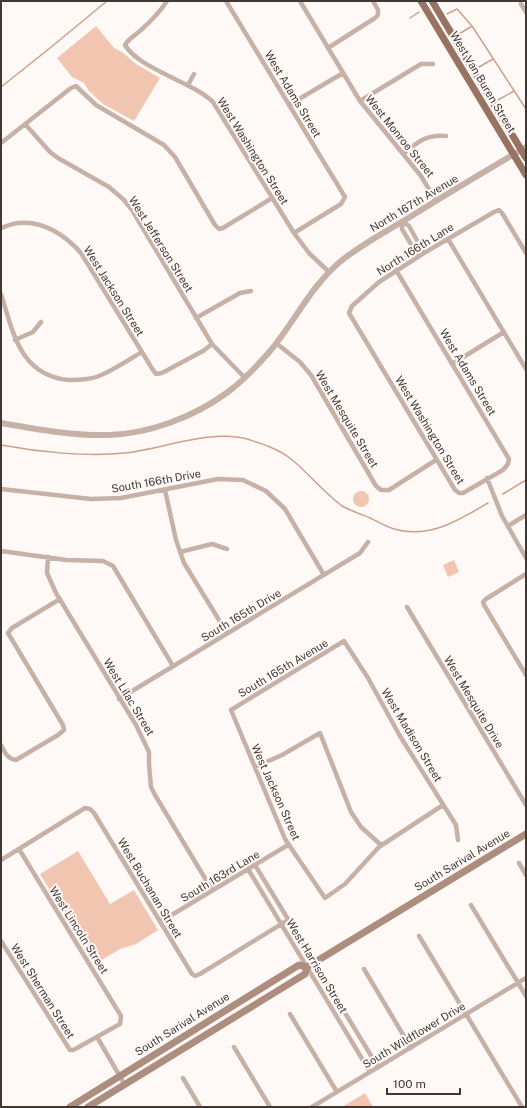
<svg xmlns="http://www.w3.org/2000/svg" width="527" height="1108" font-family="'Public Sans',sans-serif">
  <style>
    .green { fill: #f2c5b0 }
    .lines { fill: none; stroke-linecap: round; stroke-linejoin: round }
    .stream { stroke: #ce9f8a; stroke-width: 1.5 }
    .minor { stroke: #c6b1a7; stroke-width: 4.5 }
    .tertiary { stroke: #c6b1a7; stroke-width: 6 }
    .secondary { stroke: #ac8d7e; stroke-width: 7 }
    .primary { stroke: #987362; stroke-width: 7 }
    .labels { text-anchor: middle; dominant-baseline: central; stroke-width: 4; stroke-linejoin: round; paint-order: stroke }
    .street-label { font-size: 11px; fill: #403834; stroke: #fef9f7 }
  </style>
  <rect width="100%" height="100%" fill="#fef9f7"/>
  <path class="green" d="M96 26 114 48 122 52 136 64 160 78 134 121 103 104 89 91 84 83 72 77 57 58Z
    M353 499a8 8 0 1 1 16 0a8 8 0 1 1-16 0Z
    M454 560 459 572 448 577 443 565Z
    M78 851 110 904 134 890 158 930 136 944 120 949 95 964 40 874Z
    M365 1093 373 1107H342Z"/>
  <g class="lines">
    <path class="stream" d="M447 14 457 9 472 26 526 109
      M410 18 419 12
      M459 34 472 26
      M479 67 493 59
      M1 87 50 48 107 1
      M498 100 514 91
      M1 445C38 452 87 457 125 453 161 449 212 429 247 439 262 444 279 449 291 459 304 469 314 482 326 492 331 497 337 502 342 506 351 511 361 514 370 518 379 522 388 528 398 530 431 538 461 519 488 503
      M503 494 526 480"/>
    <path class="minor" d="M167 1C160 12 151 21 141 30 136 35 129 38 125 45 139 69 191 81 213 102L294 233 309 253 329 272
      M226 1 345 197 341 204 294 233
      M300 1 360 101 421 176 436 201
      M521 4 526 12
      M328 48 375 18 378 15V10L373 1
      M188 85 194 74
      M360 101 421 64H433
      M289 105 343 73
      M25 124 50 152 58 158 109 187 124 200 132 210 212 344 245 378
      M1 143 71 88 76 86 96 105 164 145 175 157 215 225 219 229 223 228 272 198
      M403 154C418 142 426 134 446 136
      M402 221V229L418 256
      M402 221 409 226 424 253
      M1 228C7 226 13 223 19 223 43 220 66 236 81 253L153 370 156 374 162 373 203 351 212 344
      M448 239 526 369
      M396 270 509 459 508 464 503 470 463 493H459L455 490 349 313 352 306 379 282 424 253 494 212 499 210 502 213 526 253
      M1 294C13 332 20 376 69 380 79 380 90 380 99 376 114 370 128 360 142 352
      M196 318 240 293 251 291
      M15 340 33 332 41 322
      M276 343 300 362 311 375 376 486 381 490H389L436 460
      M452 364 504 332
      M487 478 502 516 526 558
      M1 489 91 499 121 498 218 479 243 480 266 491 285 509 324 575
      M165 490 176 540 184 563 227 633
      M508 526 526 515
      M1 551 66 560 103 561 113 566 173 666
      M180 552 212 544 227 549
      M48 557 47 573 56 593 136 725 149 752V764L151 787 155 795 212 890
      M526 574 486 599 483 602 484 605 526 675
      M407 607 526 805
      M119 699 360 553 368 542
      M1 745C5 752 7 759 16 760L58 735 64 730 63 725 8 633 12 628 60 599
      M255 767 282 755 320 733 351 812 361 827 381 845
      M443 805 379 847 345 884 325 898 285 839 231 710 344 641 368 678 400 736 456 825 458 840
      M1 860 85 808 90 809 94 813 192 974 195 976 200 974 288 920
      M519 863 526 875
      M255 865 378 1067
      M248 869 370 1072
      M471 905 526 996
      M160 922 288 845
      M419 936 522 1107
      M1 941 70 1050H73L77 1048 120 1024 121 1016 19 849
      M364 969 411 1048
      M290 1014 337 1092
      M97 1037 125 1085
      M234 1047 270 1107
      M183 1078 200 1107
      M312 1107 526 978"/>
    <path class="tertiary" d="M1 423C36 429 72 436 108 435 149 434 194 417 228 392 244 380 258 365 271 350 295 321 311 286 341 261 362 244 387 231 410 217 448 193 487 170 526 147"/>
    <path class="secondary" d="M70 1107 299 965 307 967 526 834
      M88 1107 305 974 307 967"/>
    <path class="primary" d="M421 1 526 175
      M432 1 526 158"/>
  </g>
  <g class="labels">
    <g class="street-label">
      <text transform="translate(483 82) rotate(59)">West Van Buren Street</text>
      <text transform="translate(293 94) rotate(59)">West Adams Street</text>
      <text transform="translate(400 136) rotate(51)">West Monroe Street</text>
      <text transform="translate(253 151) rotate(58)">West Washington Street</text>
      <text transform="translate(414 203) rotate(-31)">North 167th Avenue</text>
      <text transform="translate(161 244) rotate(58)">West Jefferson Street</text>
      <text transform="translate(415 249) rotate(-32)">North 166th Lane</text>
      <text transform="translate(114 291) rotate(58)">West Jackson Street</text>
      <text transform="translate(468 372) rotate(59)">West Adams Street</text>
      <text transform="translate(347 419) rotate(59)">West Mesquite Street</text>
      <text transform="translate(430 430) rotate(59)">West Washington Street</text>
      <text transform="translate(156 481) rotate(-10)">South 166th Drive</text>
      <text transform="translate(241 615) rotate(-31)">South 165th Drive</text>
      <text transform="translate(283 668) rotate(-31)">South 165th Avenue</text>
      <text transform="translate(129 697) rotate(59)">West Lilac Street</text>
      <text transform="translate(474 702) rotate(59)">West Mesquite Drive</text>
      <text transform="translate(412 735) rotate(59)">West Madison Street</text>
      <text transform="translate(276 792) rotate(66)">West Jackson Street</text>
      <text transform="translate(462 860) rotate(-31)">South Sarival Avenue</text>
      <text transform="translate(220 876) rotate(-31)">South 163rd Lane</text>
      <text transform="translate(150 888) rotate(59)">West Buchanan Street</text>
      <text transform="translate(79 930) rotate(58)">West Lincoln Street</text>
      <text transform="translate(317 966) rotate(59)">West Harrison Street</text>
      <text transform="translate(43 991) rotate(58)">West Sherman Street</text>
      <text transform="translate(182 1024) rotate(-32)">South Sarival Avenue</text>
      <text transform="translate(414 1035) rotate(-31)">South Wildflower Drive</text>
    </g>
  </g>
  <rect width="527" height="1108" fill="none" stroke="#403834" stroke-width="4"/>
  <path d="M387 1088v6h73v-6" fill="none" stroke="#403834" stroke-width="2"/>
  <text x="393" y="1088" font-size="12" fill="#403834" stroke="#fef9f7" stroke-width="3" paint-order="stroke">100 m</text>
</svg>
